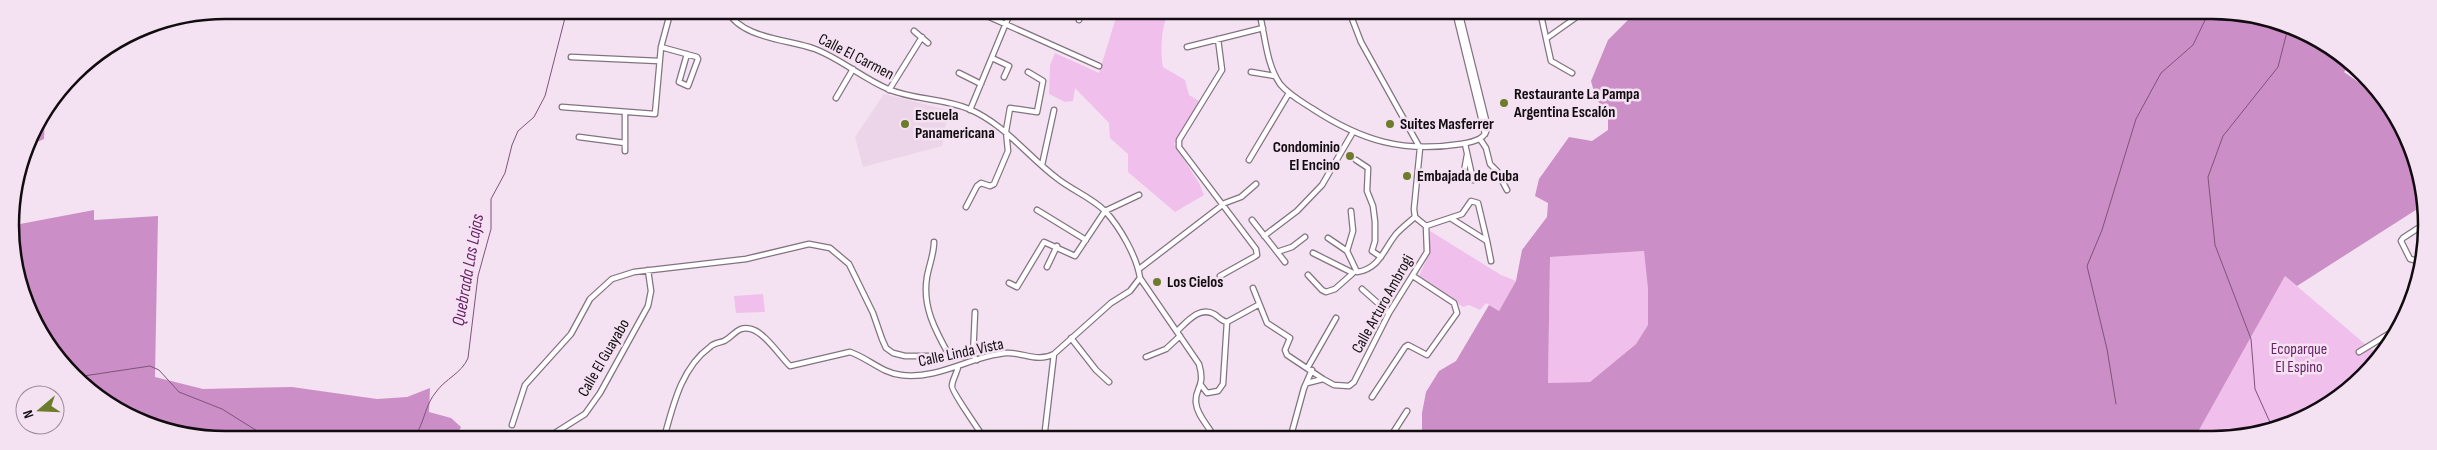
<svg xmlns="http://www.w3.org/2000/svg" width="2437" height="450" font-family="'Sofia Sans Condensed',sans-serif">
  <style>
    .built { fill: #ecd4e9 }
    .green { fill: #f0bfeb }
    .forest { fill: #cb8ec6; fill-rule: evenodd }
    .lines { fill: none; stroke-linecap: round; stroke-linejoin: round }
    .stream { stroke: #7f537b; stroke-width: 1 }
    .minor-casing { stroke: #837381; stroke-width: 7 }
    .minor { stroke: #fff; stroke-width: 4.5 }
    .poi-dot { fill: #6c7c2b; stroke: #f4e2f2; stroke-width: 2 }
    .labels { text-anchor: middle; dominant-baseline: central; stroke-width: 5; stroke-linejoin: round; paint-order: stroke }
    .street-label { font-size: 16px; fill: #120c11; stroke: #f4e2f2 }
    .poi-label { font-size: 16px; font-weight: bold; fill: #120c11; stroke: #f4e2f2; text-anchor: start }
    .park-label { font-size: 16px; fill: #6a2267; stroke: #f4e2f2 }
    .water-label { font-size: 18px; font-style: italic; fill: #661e63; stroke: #f4e2f2 }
    .rim { fill: none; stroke: #120c11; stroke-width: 2.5 }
  </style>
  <rect width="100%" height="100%" fill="#f4e2f2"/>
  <path class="built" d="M884 94 948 110 942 146 863 167 855 137Z"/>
  <path class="green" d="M1118 11H1170C1161 22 1160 53 1163 67L1185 80 1189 95 1202 103 1174 144 1199 183 1204 195 1175 212 1128 172V154L1110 138 1109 123 1075 88 1073 101 1065 102 1049 94 1050 65 1055 53 1099 73Z
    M1430 231 1501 275 1516 281 1499 311 1486 303 1480 310 1469 305 1463 307 1419 276 1430 252Z
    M1644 251 1648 289V325L1636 344 1590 382 1548 383 1550 257Z
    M2285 276 2379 356 2364 377 2295 424 2226 440 2194 439Z
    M763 294 765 312 736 313 734 296Z"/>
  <path class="forest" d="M1630 11 2240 12 2319 39 2350 65 2344 72 2367 88 2371 84 2382 94 2420 169 2422 206 2297 286 2285 276 2194 439H1419L1422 436V413L1426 392 1439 371 1456 361 1489 305 1499 311 1516 281 1522 250 1547 217 1548 203 1535 196 1539 179 1569 137 1592 141 1608 130V113L1596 99 1591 81 1608 40 1628 20ZM1644 251 1648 289V325L1636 344 1590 382 1548 383 1550 257Z
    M45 115 44 139 26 147V142Z
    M94 210V220L158 216 155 377 203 389 292 387 377 399 407 397 430 388 429 412 451 418 461 427 456 438H197L130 418 63 367 22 294 18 270 20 224Z"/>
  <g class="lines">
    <path class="stream" d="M77 377 150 366 159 370 179 392 222 409 262 434 275 438
      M2116 404 2107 349 2087 266 2102 230 2136 119 2161 73 2193 45 2209 12
      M2273 429 2255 389 2251 339 2215 245 2208 177 2223 136 2278 67 2288 28
      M314 438C326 436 338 434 350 435 373 435 397 440 418 431 425 418 426 404 436 392 445 379 462 373 468 358L478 276 491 229V199L505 173 512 145 518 131 534 117 545 96 567 10"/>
    <defs>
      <path id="minor" d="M727 10C741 39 788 39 815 49 841 59 862 78 888 89 913 100 943 98 969 109 1006 125 1027 156 1058 179 1072 190 1092 198 1105 211 1120 227 1137 257 1140 278L1199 364C1206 388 1194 388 1196 403 1197 416 1210 427 1215 439
        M976 11 1099 66
        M1259 11C1265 34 1266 64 1280 84 1289 95 1302 102 1313 109 1362 141 1403 153 1461 144 1473 142 1489 139 1487 124L1459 11
        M1455 11 1485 134
        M1540 11 1551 61 1572 73
        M1079 20 1082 11
        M914 31 928 43
        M1547 38 1585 11
        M1218 39 1222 70 1179 140V147L1256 249 1257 255 1254 257 1220 276
        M661 47 697 57 698 59 688 86 679 82 687 54
        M1187 47 1263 28
        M571 57 659 61
        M992 58 1009 66 1004 77
        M1251 72 1275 76
        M959 73 981 84
        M889 90 922 37
        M836 98 853 69
        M562 107 655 114 661 47 671 10
        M970 110 1011 11
        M625 112V151
        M579 137 625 143
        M1480 139 1486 148 1490 164 1497 171 1507 190
        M1465 144 1473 180
        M1249 160 1289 93
        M1356 160 1368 168 1367 191 1373 206 1375 222V241L1372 251 1381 257
        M1042 165 1054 110
        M1463 177 1467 155
        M966 207 977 186 981 183 990 186 994 184 1008 151 1006 131 1010 108 1037 112 1043 81 1028 72
        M1037 210 1086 240
        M1252 220 1285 262
        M2423 225 2403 238 2401 241 2410 259 2418 261 2424 258
        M1426 226 1462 214 1471 201 1478 203 1487 241 1452 219
        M1264 236 1297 211 1322 185 1353 132
        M1328 238 1347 251 1357 272C1380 269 1384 248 1397 233 1403 227 1409 222 1415 217
        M1487 241 1491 261
        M934 242C934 254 929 265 927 277 922 306 935 330 949 355
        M1347 251 1353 231 1351 211
        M1277 252 1292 247 1305 237
        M1313 253 1353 273
        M1047 267 1057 246
        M1139 269 1225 203 1241 197 1256 184
        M1308 275 1322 290 1326 292 1335 289 1352 274
        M1009 283 1017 287 1044 242 1075 256 1105 211 1139 195
        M1253 288 1267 323 1290 338 1285 350 1287 355 1323 379 1334 385 1349 386 1354 382 1389 313 1427 252 1426 226 1415 217 1414 209 1420 148 1361 42 1349 11
        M1362 289 1389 313
        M1227 322 1258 305
        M1177 331C1187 322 1199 306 1214 314 1219 317 1221 321 1227 322
        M1071 338 1096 370 1109 382
        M2359 352 2400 327
        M973 356 975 312
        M1146 357 1166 349 1180 336
        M958 367C957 373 952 380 952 386 951 390 980 432 985 439
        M1308 367 1336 318
        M1307 383 1323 379
        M1201 385 1207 393 1218 391 1223 384 1227 322
        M1372 397 1405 347 1408 345 1427 355 1457 313 1454 303 1413 276
        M512 425 525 385 571 334 590 299 612 279 634 272 746 259 809 244 830 248 849 264 873 313 882 339 886 348 893 353 905 356H973L977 360
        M547 438 585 414 600 393 648 306 651 291 648 270
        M664 438C673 406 681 368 710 347 714 343 719 343 724 341 734 336 738 325 751 329 764 332 780 356 790 366L850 352C868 358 882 373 901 375 938 380 971 356 1006 353 1023 352 1037 363 1054 354L1111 303 1130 291 1140 278
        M1044 439 1054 354
        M1290 439 1304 388 1312 370
        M1389 439 1407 411"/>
    </defs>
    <use href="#minor" class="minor-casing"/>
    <use href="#minor" class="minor"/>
  </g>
  <g class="poi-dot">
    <circle cx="1504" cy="103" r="5"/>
    <circle cx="905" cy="124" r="5"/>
    <circle cx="1390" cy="124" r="5"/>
    <circle cx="1350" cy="156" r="5"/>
    <circle cx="1407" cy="176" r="5"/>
    <circle cx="1157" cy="282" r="5"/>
  </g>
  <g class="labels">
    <g class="street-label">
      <text transform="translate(856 57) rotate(27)">Calle El Carmen</text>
      <text transform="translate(1383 304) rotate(-61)">Calle Arturo Ambrogi</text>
      <text transform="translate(961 353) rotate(-12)">Calle Linda Vista</text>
      <text transform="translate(604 358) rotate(-60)">Calle El Guayabo</text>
    </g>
    <g class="poi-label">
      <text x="1514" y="94">Restaurante La Pampa<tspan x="1514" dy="18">Argentina Escalón</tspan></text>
      <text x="915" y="115">Escuela<tspan x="915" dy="18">Panamericana</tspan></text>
      <text x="1400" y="124">Suites Masferrer</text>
      <text x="1340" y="147" text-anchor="end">Condominio<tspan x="1340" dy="18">El Encino</tspan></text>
      <text x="1417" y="176">Embajada de Cuba</text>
      <text x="1167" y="282">Los Cielos</text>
    </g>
    <g class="park-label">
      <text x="2299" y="349">Ecoparque<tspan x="2299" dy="18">El Espino</tspan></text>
    </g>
    <g class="water-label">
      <text transform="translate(468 270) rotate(-80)">Quebrada Las Lajas</text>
    </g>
  </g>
  <path d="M0 0H2437V450H0ZM225 19H2212A206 206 0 0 1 2418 225V225A206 206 0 0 1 2212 431H225A206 206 0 0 1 19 225V225A206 206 0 0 1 225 19Z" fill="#f4e2f2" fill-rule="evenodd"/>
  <path class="rim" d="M225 19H2212A206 206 0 0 1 2418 225V225A206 206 0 0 1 2212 431H225A206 206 0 0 1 19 225V225A206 206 0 0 1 225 19Z"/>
  <g transform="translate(40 410) rotate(251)"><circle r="24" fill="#f4e2f2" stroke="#9a8c98"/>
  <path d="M0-4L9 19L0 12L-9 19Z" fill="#6c7c2b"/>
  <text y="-8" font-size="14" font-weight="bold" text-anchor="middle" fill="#120c11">N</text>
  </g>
</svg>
